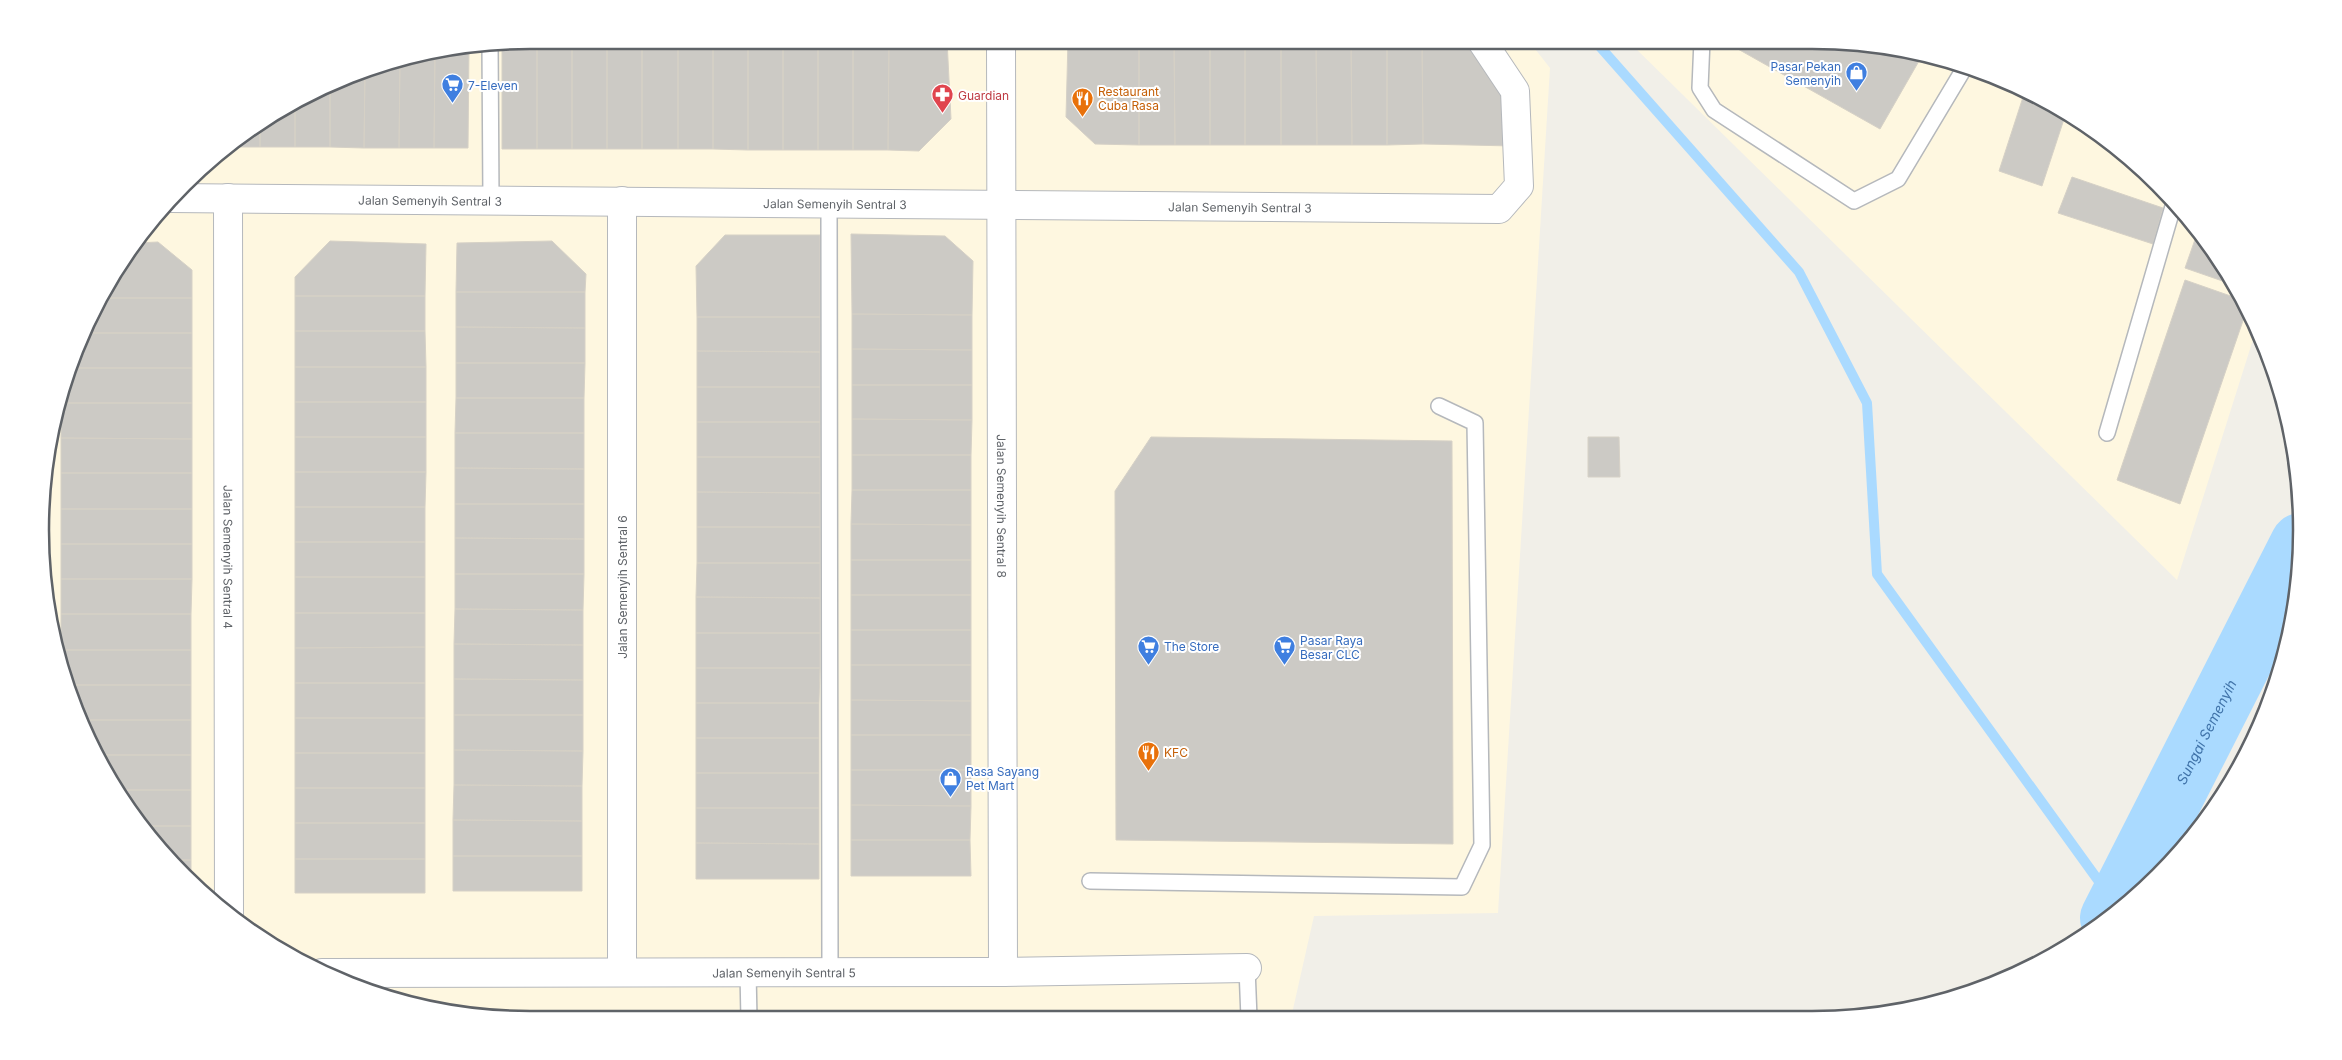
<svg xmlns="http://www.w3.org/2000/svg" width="2342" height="1060" font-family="Inter,sans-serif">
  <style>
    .commercial { fill: #fef7e0 }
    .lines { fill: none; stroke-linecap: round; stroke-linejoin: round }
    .stream { stroke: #aadaff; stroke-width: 10 }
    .river { stroke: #aadaff; stroke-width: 62 }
    .building { fill: #cccac5; stroke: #d6d1c6 }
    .service-casing { stroke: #b5b8bc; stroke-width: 18 }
    .minor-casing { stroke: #b5b8bc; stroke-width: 30 }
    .service { stroke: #fff; stroke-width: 15 }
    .minor { stroke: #fff; stroke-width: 28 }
    .labels { text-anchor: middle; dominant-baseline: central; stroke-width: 4; stroke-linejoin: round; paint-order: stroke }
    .shop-label { font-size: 12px; fill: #366cbe; stroke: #fff; text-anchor: start }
    .food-label { font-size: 12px; fill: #c56008; stroke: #fff; text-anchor: start }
    .health-label { font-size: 12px; fill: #be3a42; stroke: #fff; text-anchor: start }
    .street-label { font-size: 12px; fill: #5f6368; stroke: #fff }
    .water-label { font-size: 14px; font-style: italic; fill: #4174aa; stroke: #fff }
    .rim { fill: none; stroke: #5f6368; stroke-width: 2.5 }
  </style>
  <rect width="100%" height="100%" fill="#f1efe8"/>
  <path class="commercial" d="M530 40H1528L1550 68 1498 913 1314 916 1291 1018 530 1020 434 1011 343 983 285 954 207 899 161 853 106 775 66 688 44 594 40 530 49 435 77 343 106 285 161 207 207 161 285 106 372 66 435 49Z
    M1627 40H1812L1907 49 1999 77 2084 122 2158 183 2219 258 2257 327 2177 580Z"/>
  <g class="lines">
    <path class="stream" d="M1594 40 1799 272 1867 403 1877 574 2116 905"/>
    <path class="river" id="s1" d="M2111 918 2301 544"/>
  </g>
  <path class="building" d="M537 40H572V149H537Z
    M537 40V149H502V43Z
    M572 40H607V149H572Z
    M607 40H642V149H607Z
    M642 40H678V149H642Z
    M678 40H713V149H678Z
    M713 40H748V150L713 149Z
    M748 40H783V150H748Z
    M783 40H818V150H783Z
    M818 40H853V150H818Z
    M853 40H889L888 150H853Z
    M889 40H947L951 119 919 151 888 150Z
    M1068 40H1139V145L1095 144 1066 117Z
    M1139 40H1174L1175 145H1139Z
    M1174 40H1210V145H1175Z
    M1210 40H1245V145H1210Z
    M1245 40H1281V145H1245Z
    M1281 40H1316L1317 145H1281Z
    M1316 40H1351L1352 145H1317Z
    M1351 40H1387V145H1352Z
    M1387 40H1422L1423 144 1387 145Z
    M1422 40H1471L1515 91 1513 146 1423 144Z
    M1731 40H1812L1907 49 1923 54 1880 129 1729 44Z
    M469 46 468 148H434L435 49Z
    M435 49 434 148H399L400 59Z
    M400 59 399 148H364L365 70Z
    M365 70 364 148 330 147V85Z
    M330 85V147H295V101Z
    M2025 91 2066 113 2042 186 1999 171Z
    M295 101V147H260V124Z
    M260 124V147H228Z
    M2072 177 2163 208 2153 244 2058 213Z
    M2198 231 2219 258 2234 285 2185 268Z
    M851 234 945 236 973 261 972 315 852 314Z
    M725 235H820V317H697L696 266Z
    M330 241 426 244 425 296H295V277Z
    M552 241 586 274 585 292H456L457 243Z
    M158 242 192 270V298H100L106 285 136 243Z
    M2185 280 2242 300 2247 309 2180 504 2117 480Z
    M456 292H585V328L456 327Z
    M295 296H425V331H295Z
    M100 298H192V333H82Z
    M852 314 972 315V350L852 349Z
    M697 317H820V352L697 351Z
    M456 327 585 328V363H456Z
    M295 331H425L426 367H295Z
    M82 333H192V368H70Z
    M852 349 972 350V385H852Z
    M697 351 820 352V387H697Z
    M456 363H585L584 398H456Z
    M295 367H426V402H295Z
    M70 368H192V403H61Z
    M852 385H972V420L852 419Z
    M697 387H820V422H697Z
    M456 398H584V433H455Z
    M295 402H426V437H295Z
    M61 403H192V439L61 438Z
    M852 419 972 420 971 455H852Z
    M697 422H820V457H697Z
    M455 433H584V469L455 468Z
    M295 437H426V472H295Z
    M1151 437 1452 441 1453 844 1116 840 1115 491Z
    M1588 437H1619L1620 477H1588Z
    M61 438 192 439V473H61Z
    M852 455H971V490H852Z
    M697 457H820V493L697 492Z
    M455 468 584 469V504H455Z
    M295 472H426L425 507H295Z
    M61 473H192V509H61Z
    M852 490H971V525L851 524Z
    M697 492 820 493V527H697Z
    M455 504H584V539L455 538Z
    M295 507H425V542H295Z
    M61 509H192V544H61Z
    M851 524 971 525V560H851Z
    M697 527H820V563H697Z
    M455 538 584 539V574H455Z
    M295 542H425V577H295Z
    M61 544H192V579H61Z
    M851 560H971V595H851Z
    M697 563H820V598L696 597Z
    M455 574H584L583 610 455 609Z
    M295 577H425V613H295Z
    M61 579H192L191 614H61Z
    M851 595H971V630H851Z
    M696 597 820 598V633H696Z
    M455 609 583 610V645L454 644Z
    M295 613H425V647L295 648Z
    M61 614H191V650H61Z
    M851 630H971V665H851Z
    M696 633H820V668H696Z
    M454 644 583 645V680L454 679Z
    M425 647V683H295V648Z
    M61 650H191V685H65L61 664Z
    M851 665H971V701L851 700Z
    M696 668H820L819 703H696Z
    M454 679 583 680V715H454Z
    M295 683H425V718H295Z
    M65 685H191V720H81Z
    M851 700 971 701V735H851Z
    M696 703H819V738H696Z
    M454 715H583V751L454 750Z
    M295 718H425V753H295Z
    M81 720H191V755H97Z
    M851 735H971V770H851Z
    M696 738H819V773H696Z
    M454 750 583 751 582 786 454 785Z
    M295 753H425V788H295Z
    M97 755H191V790H117L106 775Z
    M851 770H971V806L851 805Z
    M696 773H819V808H696Z
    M454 785 582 786V821L453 820Z
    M295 788H425V823H295Z
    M117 790H191V826H142Z
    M851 805 971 806 970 840H851Z
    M696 808H819V844L696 843Z
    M453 820 582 821V856H453Z
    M295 823H425V859H295Z
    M142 826H191V860H169Z
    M851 840H970L971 876H851Z
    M696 843 819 844V879H696Z
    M453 856H582V891H453Z
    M295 859H425V893H295Z
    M169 860H191V883Z"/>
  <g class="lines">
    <defs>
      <path id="service" d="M1702 40 1700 88 1714 110 1854 201 1898 179 1965 67
        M490 44 491 201
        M829 203 830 972
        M2107 433 2174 203
        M1090 881 1462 887 1482 845 1475 423 1439 406
        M1247 968 1249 1018
        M748 972 749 1019"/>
      <g id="minor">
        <path id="s2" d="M1001 40 1003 972"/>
        <path id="s3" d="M171 198 1499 209 1519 186 1515 91 1481 40"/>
        <path id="s4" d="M228 198 229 914"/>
        <path d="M622 201V972"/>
        <path id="s5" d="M322 973 1003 972 1247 968"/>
      </g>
    </defs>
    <use href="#service" class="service-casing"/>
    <use href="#minor" class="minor-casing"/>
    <use href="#service" class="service"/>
    <use href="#minor" class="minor"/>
  </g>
  <defs>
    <symbol id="shop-pin" viewBox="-11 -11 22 30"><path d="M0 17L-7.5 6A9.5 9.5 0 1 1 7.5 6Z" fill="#3f7fe0" stroke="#fff"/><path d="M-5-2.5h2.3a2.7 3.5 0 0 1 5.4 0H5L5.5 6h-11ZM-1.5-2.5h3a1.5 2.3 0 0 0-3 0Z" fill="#fff"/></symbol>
    <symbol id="supermarket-pin" viewBox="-11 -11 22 30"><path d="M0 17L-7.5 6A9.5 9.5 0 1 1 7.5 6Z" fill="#3f7fe0" stroke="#fff"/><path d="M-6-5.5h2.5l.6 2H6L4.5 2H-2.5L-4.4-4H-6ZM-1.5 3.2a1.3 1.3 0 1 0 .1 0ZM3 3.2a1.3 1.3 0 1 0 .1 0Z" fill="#fff"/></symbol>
    <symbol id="pharmacy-pin" viewBox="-11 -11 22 30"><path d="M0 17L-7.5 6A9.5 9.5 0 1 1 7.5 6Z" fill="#e0444e" stroke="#fff"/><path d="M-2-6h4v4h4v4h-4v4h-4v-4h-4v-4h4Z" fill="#fff"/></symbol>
    <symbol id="restaurant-pin" viewBox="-11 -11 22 30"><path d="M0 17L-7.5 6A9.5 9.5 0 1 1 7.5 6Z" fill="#e8710a" stroke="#fff"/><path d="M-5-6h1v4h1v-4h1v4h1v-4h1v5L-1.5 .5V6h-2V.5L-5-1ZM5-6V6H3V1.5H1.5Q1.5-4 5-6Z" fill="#fff"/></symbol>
  </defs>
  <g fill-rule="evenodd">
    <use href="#shop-pin" x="1844" y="60" width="25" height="34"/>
    <use href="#supermarket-pin" x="440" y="72" width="25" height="34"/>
    <use href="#pharmacy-pin" x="930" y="82" width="25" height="34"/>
    <use href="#restaurant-pin" x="1070" y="86" width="25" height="34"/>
    <use href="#supermarket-pin" x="1136" y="634" width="25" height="34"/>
    <use href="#supermarket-pin" x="1272" y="634" width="25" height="34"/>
    <use href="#restaurant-pin" x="1136" y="740" width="25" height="34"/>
    <use href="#shop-pin" x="938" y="766" width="25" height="34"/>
  </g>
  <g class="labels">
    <g class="shop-label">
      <text x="1841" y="66" text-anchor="end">Pasar Pekan<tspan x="1841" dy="14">Semenyih</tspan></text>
      <text x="468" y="85">7-Eleven</text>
      <text x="1300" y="640">Pasar Raya<tspan x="1300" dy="14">Besar CLC</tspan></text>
      <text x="1164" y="646">The Store</text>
      <text x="966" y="771">Rasa Sayang<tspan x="966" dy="14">Pet Mart</tspan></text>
    </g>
    <g class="food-label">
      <text x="1098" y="91">Restaurant<tspan x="1098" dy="14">Cuba Rasa</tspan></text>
      <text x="1164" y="752">KFC</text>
    </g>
    <g class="health-label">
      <text x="958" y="95">Guardian</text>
    </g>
    <g class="street-label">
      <text stroke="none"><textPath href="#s3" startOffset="259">Jalan Semenyih Sentral 3</textPath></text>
      <text stroke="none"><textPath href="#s3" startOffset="664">Jalan Semenyih Sentral 3</textPath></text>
      <text stroke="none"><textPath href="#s3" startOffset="1069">Jalan Semenyih Sentral 3</textPath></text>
      <text stroke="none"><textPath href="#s2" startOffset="466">Jalan Semenyih Sentral 8</textPath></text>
      <text stroke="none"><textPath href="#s4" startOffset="359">Jalan Semenyih Sentral 4</textPath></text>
      <text transform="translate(622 587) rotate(-90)">Jalan Semenyih Sentral 6</text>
      <text stroke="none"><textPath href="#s5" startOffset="462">Jalan Semenyih Sentral 5</textPath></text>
    </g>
    <g class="water-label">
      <text stroke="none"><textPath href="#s1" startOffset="209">Sungai Semenyih</textPath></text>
    </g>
  </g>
  <path d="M0 0H2342V1060H0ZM530 49H1812A481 481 0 0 1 2293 530V530A481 481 0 0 1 1812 1011H530A481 481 0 0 1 49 530V530A481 481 0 0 1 530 49Z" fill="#fff" fill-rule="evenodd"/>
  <path class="rim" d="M530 49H1812A481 481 0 0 1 2293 530V530A481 481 0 0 1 1812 1011H530A481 481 0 0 1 49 530V530A481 481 0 0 1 530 49Z"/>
</svg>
